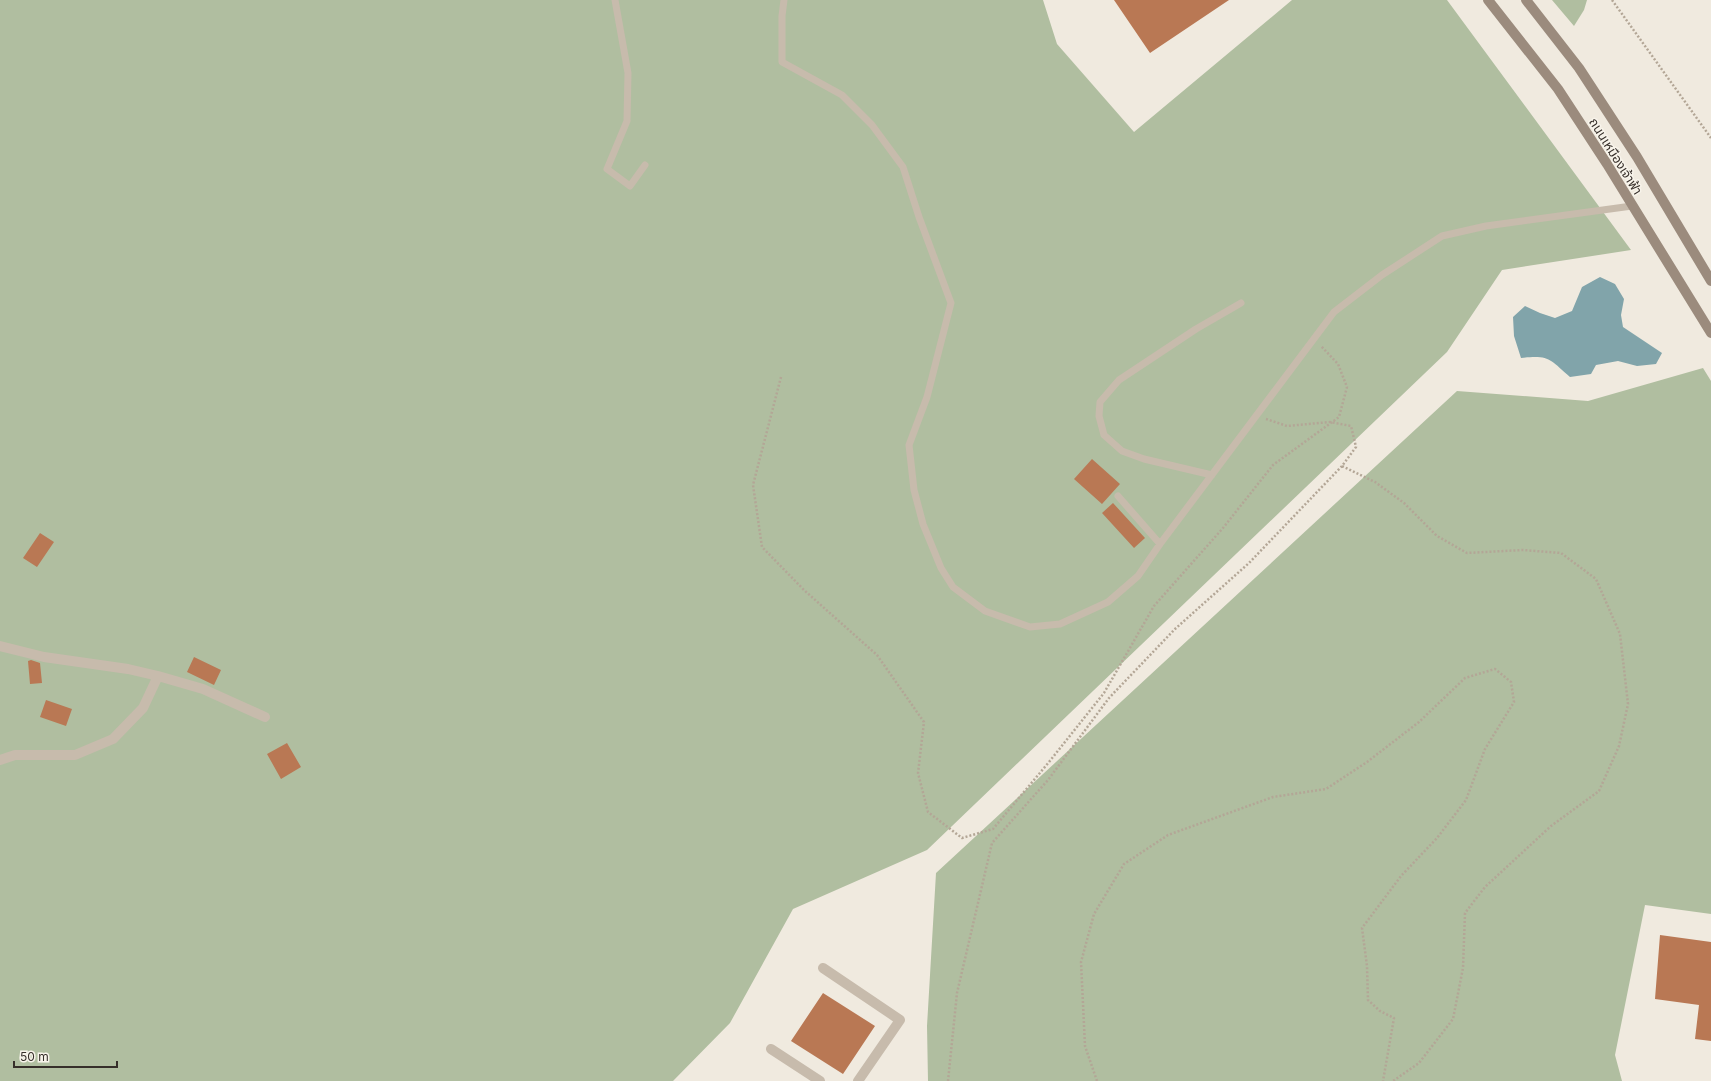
<svg xmlns="http://www.w3.org/2000/svg" width="1711" height="1081" font-family="Inter,'Noto Sans Thai',sans-serif">
  <style>
    .green { fill: #b0bea0 }
    .water { fill: #81a4aa }
    .building { fill: #b97854 }
    .lines { fill: none; stroke-linecap: round; stroke-linejoin: round }
    .path { stroke: #b3a696; stroke-width: 2.5; stroke-dasharray: 2 2; stroke-linecap: butt }
    .lane { stroke: #c7bbac; stroke-width: 7 }
    .street { stroke: #c7bbac; stroke-width: 10 }
    .secondary { stroke: #9b8b7d; stroke-width: 10 }
    .labels { text-anchor: middle; dominant-baseline: central; stroke-width: 3; stroke-linejoin: round; paint-order: stroke }
    .street-label { font-size: 13px; fill: #362f2a; stroke: #f8f4eb }
  </style>
  <rect width="100%" height="100%" fill="#f0eadf"/>
  <path class="green" d="M0 0H1043L1057 44 1134 132 1292 0H1447L1631 250 1502 270 1447 352 927 850 793 909 730 1023 673 1081H0Z
    M1552 0H1587L1584 10 1574 26Z
    M1703 368 1711 381V914L1645 905 1615 1055 1622 1081H928L927 1026 936 873 1457 391 1588 401Z"/>
  <path class="water" d="M1600 277 1615 284 1624 299 1621 315 1623 327 1662 353 1656 364 1637 366 1618 361 1596 365 1591 374 1570 377C1549 359 1550 355 1521 358L1514 336 1513 317 1525 306 1540 313 1555 318 1572 311 1582 287Z"/>
  <path class="building" d="M1114 0H1229L1150 53Z
    M1092 459 1120 484 1102 504 1074 479Z
    M1113 503 1145 538 1134 548 1102 513Z
    M40 533 54 542 37 567 23 558Z
    M194 657 221 670 214 685 187 672Z
    M31 660 40 663 42 683 30 684 28 661Z
    M46 700 72 709 66 726 40 717Z
    M287 743 301 767 281 779 267 754Z
    M1660 935 1711 942V1041L1695 1039 1699 1005 1655 999Z
    M823 993 875 1026 843 1074 791 1041Z"/>
  <g class="lines">
    <path class="path" d="M1612 0 1711 138
      M781 377 753 485 762 547 804 590 877 655 924 722 918 773 928 812 962 838 993 829 1049 762 1104 693 1154 606 1223 528 1273 465 1339 417 1347 387 1338 364 1321 346
      M1266 419 1287 426 1330 422 1351 426 1356 447 1342 466 1375 482 1404 503 1437 536 1467 553 1523 550 1561 553 1596 579 1620 634 1628 704 1619 746 1599 791 1551 826 1485 887 1465 913 1463 968 1453 1019 1419 1063 1393 1081
      M948 1081 957 993 992 843 1048 780 1109 698 1175 629 1249 563 1342 466
      M1097 1081 1085 1046 1081 962 1094 914 1124 864 1168 835 1273 797 1326 789 1367 762 1419 722 1465 678 1495 669 1511 682 1514 702 1485 749 1466 800 1437 838 1401 876 1362 928 1367 966 1368 1000 1380 1011 1394 1018 1383 1081"/>
    <path class="lane" d="M615 0 628 73 627 121 607 169 630 186 645 165
      M784 0 782 16V62L842 95 872 125 903 167 919 217 951 303 927 397 909 445 914 490 923 524 941 568 953 587 985 611 1030 627 1060 624 1108 602 1138 576 1160 544 1334 312 1382 275 1442 236 1486 226 1632 206
      M1212 475 1144 459 1122 451 1104 435 1099 416 1100 402 1119 380 1196 329 1241 303
      M1118 496 1160 544"/>
    <path class="street" d="M0 646 44 657 128 669 158 676 203 689 265 717
      M0 760 15 755H75L113 739 143 708 158 676
      M823 968 900 1020 858 1081
      M771 1049 820 1081"/>
    <path class="secondary" d="M1488 0 1558 89 1607 164 1711 333
      M1526 0 1579 68 1637 157 1711 281"/>
  </g>
  <g class="labels">
    <g class="street-label">
      <text transform="translate(1616 156) rotate(58)">ถนนเหมืองเจ้าฟ้า</text>
    </g>
  </g>
  <path d="M14 1061v6h103v-6" fill="none" stroke="#362f2a" stroke-width="2"/>
  <text x="20" y="1061" font-size="12" fill="#362f2a" stroke="#f8f4eb" stroke-width="3" paint-order="stroke">50 m</text>
</svg>
